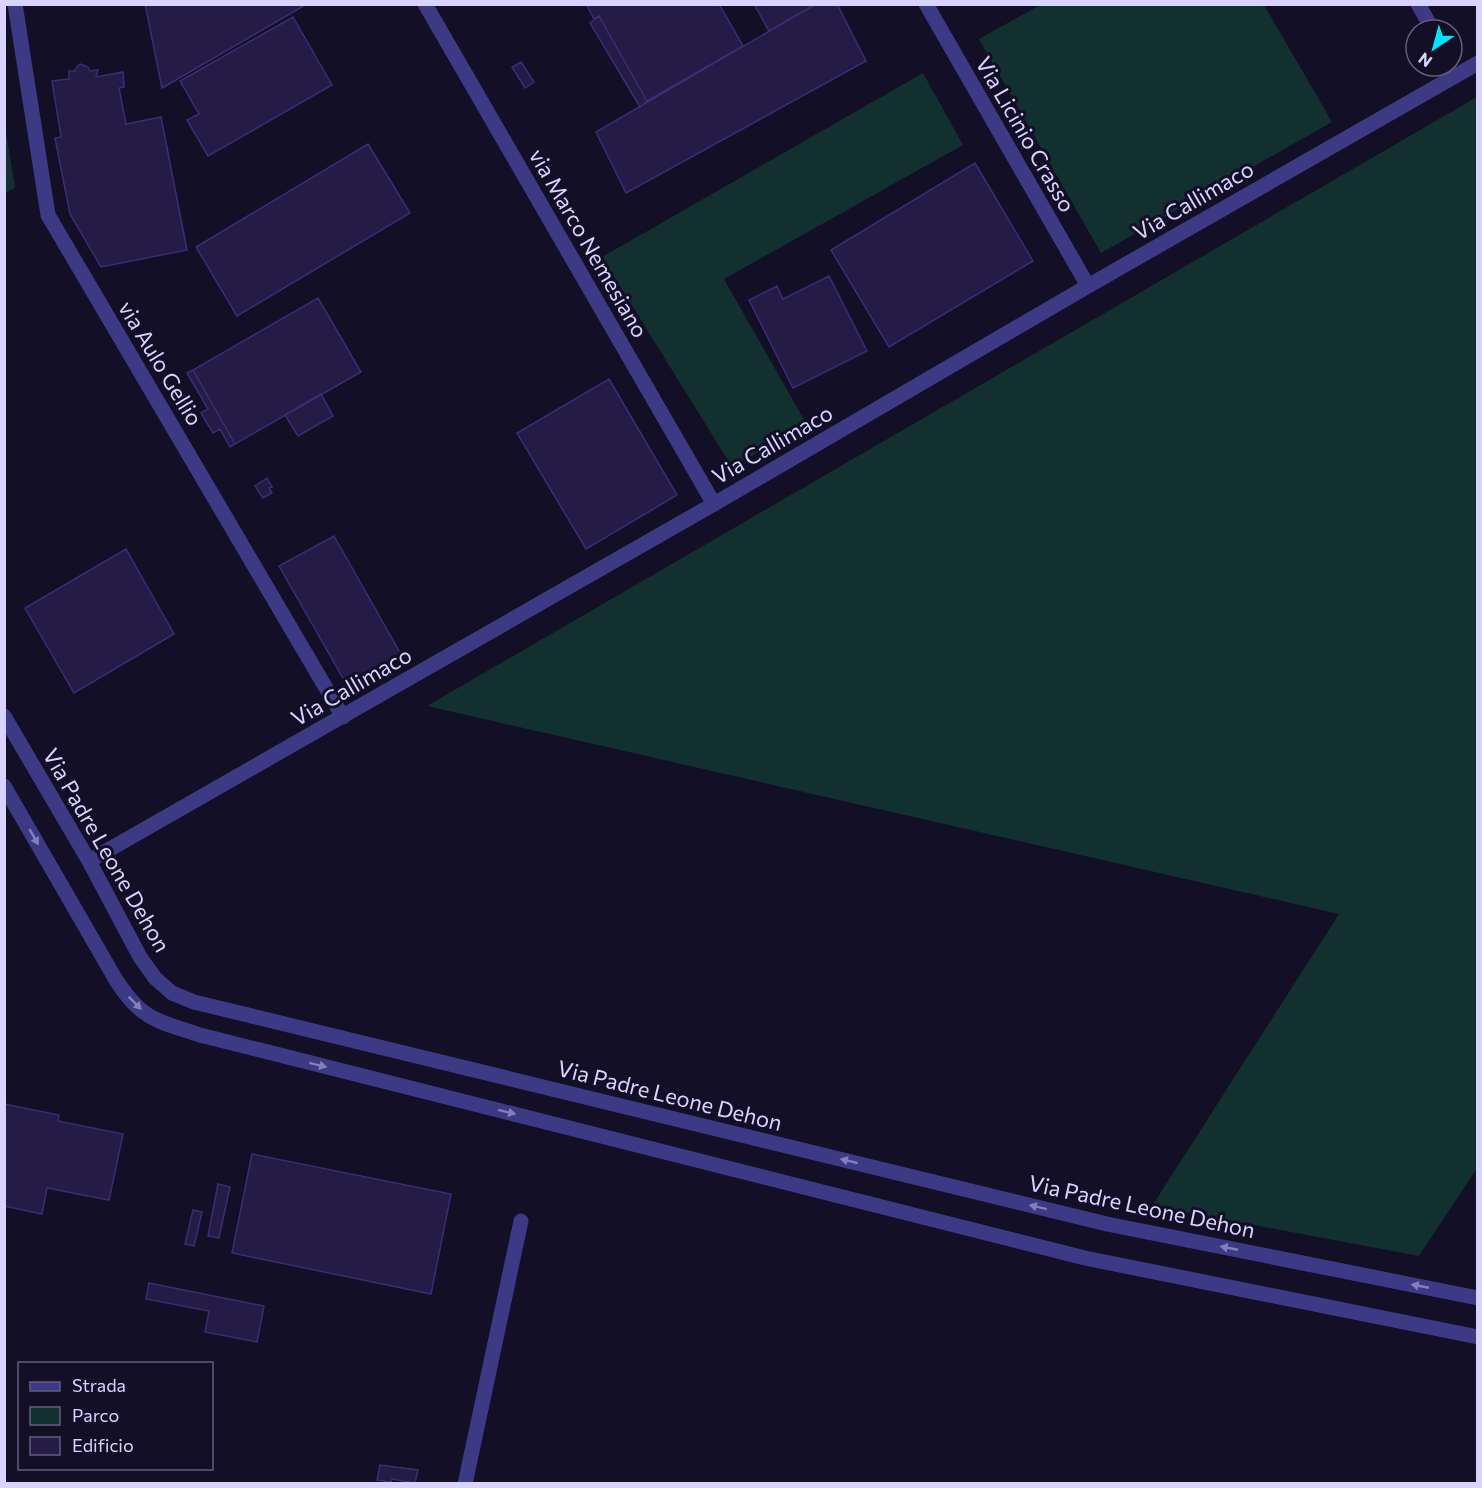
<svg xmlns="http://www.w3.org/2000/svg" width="1482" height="1488" font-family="Commissioner,sans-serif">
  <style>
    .green { fill: #12302f }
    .building { fill: #241b47; stroke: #3b2d73; stroke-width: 1.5 }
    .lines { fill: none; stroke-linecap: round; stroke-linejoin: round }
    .lane { stroke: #3d3a85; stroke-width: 15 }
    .street { stroke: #3d3a85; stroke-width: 15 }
    .oneway { fill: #837fbc }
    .labels { text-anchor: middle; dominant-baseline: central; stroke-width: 6; stroke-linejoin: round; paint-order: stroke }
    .street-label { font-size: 22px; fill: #d9d4ff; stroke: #130f26 }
  </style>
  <rect width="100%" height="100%" fill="#130f26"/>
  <path class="green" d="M1040 5H1264L1332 122 1101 253 979 39Z
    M923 73 963 145 724 279 807 425 732 467 602 257Z
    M1477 97V1168L1419 1256 1152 1206 1339 914 427 706Z
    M4 120 15 188 5 193H4Z"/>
  <path class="building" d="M145 4H307L162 88Z
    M586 4H719L743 46 647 101 599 16 594 19Z
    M754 4H816L769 31Z
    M816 4H837L866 61 626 193 596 132Z
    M599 16 647 101 640 107 590 23Z
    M293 17 332 85 208 156 187 120 199 114 180 81Z
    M521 62 534 82 525 88 512 67Z
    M80 64 88 67 90 71 98 70 96 77 123 72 124 87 119 88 126 124 161 117 187 250 101 267 70 214 55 138 61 137 52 81 69 79V71H75L77 67Z
    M368 144 410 213 237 316 196 247Z
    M975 163 1033 261 889 347 831 250Z
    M829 276 867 351 793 388 749 300 777 286 783 299Z
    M318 298 361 372 235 444 193 370Z
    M193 370 235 444 230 447 220 429 213 433 201 413 208 409 187 373Z
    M609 379 677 495 586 549 517 433Z
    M321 394 333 416 298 436 285 415Z
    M267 478 272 487 269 488 272 493 263 498 255 486Z
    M334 536 402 656 348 687 279 566Z
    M126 549 174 634 74 693 25 608Z
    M4 1104 59 1115 58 1121 123 1134 109 1200 47 1188 42 1214 4 1206Z
    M252 1154 451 1194 431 1294 232 1253Z
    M218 1184 230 1187 219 1238 208 1236Z
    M193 1210 202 1212 194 1246 185 1244Z
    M149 1283 264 1306 257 1342 205 1332 209 1311 146 1299Z
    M380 1465 418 1470 415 1483 392 1479 391 1482 377 1480Z"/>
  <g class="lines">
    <path class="lane" d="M465 1484 521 1221"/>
    <path class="street" d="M15 4 48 215 343 717
      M425 4 714 504
      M926 4 1088 286
      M1418 4 1433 30
      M4 716 89 861 140 957 155 978 172 993 194 1002 1107 1224 1478 1298
      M4 786 116 980C124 992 133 1005 145 1013 160 1024 183 1029 200 1035L1085 1258 1478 1337
      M89 861 714 504 1088 286 1478 63"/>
  </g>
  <defs><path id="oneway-solid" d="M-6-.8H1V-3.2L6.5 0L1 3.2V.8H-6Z" transform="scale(1.5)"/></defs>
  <g class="oneway">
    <use href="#oneway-solid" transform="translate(34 837) rotate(60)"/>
    <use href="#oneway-solid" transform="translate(135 1003) rotate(45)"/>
    <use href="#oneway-solid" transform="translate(318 1065) rotate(14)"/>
    <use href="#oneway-solid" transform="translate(507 1112) rotate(14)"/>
    <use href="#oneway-solid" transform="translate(849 1161) rotate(-166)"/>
    <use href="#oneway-solid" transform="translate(1038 1207) rotate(-166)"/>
    <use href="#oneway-solid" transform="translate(1229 1248) rotate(-169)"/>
    <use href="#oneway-solid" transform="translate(1420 1286) rotate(-169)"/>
  </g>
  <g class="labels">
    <g class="street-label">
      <text transform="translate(1026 134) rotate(60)">Via Licinio Crasso</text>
      <text transform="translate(1193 200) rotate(-30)">Via Callimaco</text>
      <text transform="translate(589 243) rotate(60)">via Marco Nemesiano</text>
      <text transform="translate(161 363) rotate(59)">via Aulo Gellio</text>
      <text transform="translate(772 444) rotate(-30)">Via Callimaco</text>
      <text transform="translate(351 686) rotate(-30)">Via Callimaco</text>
      <text transform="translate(107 850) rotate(60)">Via Padre Leone Dehon</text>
      <text transform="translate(670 1095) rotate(14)">Via Padre Leone Dehon</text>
      <text transform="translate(1142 1206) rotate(12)">Via Padre Leone Dehon</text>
    </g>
  </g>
  <rect width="1482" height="1488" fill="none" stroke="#d9d4ff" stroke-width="12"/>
  <rect x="18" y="1362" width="195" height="108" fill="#130f26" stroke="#625e7d" stroke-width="1.5"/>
  <rect x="30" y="1382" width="30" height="9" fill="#3d3a85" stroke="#625e7d" stroke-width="1.5"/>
  <text x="72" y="1392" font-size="18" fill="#d9d4ff">Strada</text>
  <rect x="30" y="1407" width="30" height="18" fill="#12302f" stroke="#625e7d" stroke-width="1.5"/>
  <text x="72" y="1422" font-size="18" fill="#d9d4ff">Parco</text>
  <rect x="30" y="1437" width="30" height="18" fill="#241b47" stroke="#625e7d" stroke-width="1.5"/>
  <text x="72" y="1452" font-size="18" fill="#d9d4ff">Edificio</text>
  <g transform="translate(1434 48) rotate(216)"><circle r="28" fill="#130f26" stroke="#625e7d" stroke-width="1.5"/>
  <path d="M0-4.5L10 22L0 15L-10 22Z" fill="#00e5ff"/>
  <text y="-9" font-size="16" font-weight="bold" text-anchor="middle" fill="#d9d4ff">N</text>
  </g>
</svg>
